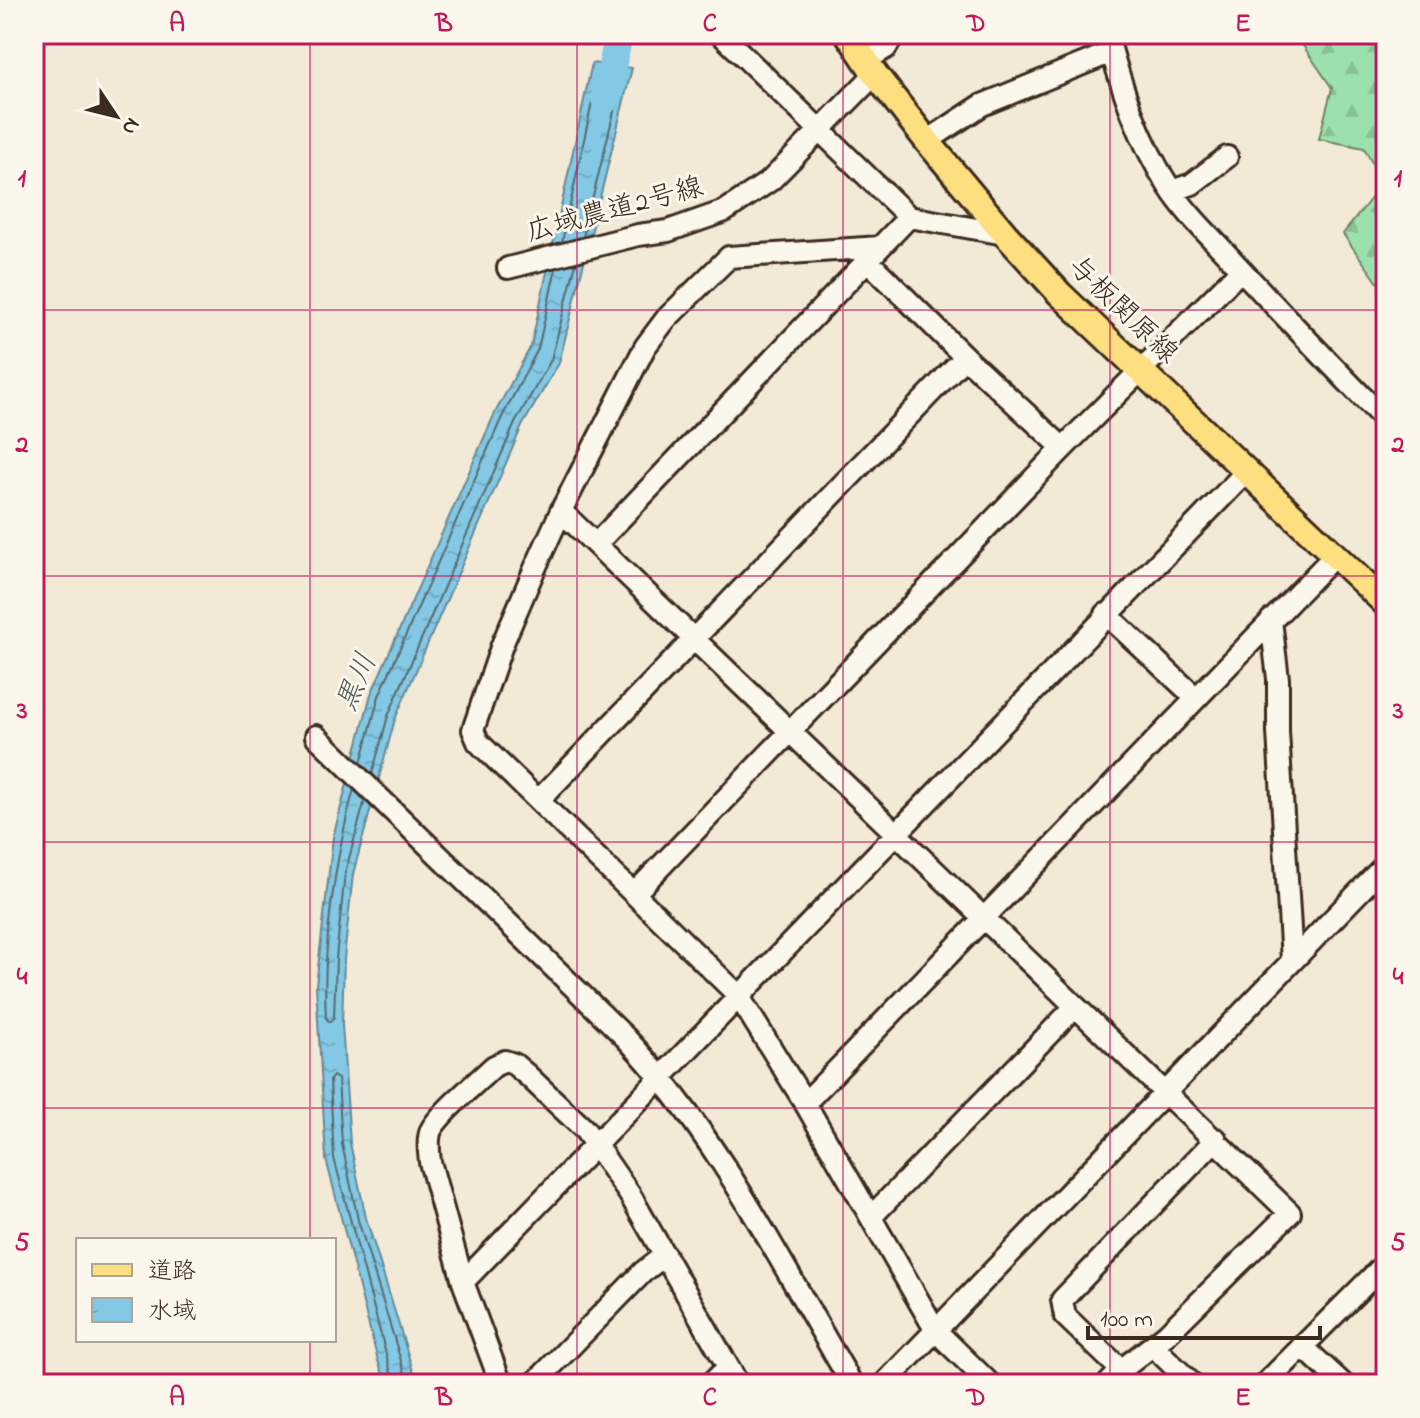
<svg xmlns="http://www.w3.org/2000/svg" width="1420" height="1418" font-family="'Indie Flower','Klee One',sans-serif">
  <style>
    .forest { fill: url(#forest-firs); stroke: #6c8666; stroke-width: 2 }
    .water { fill: url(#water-ripples); stroke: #668995; stroke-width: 2 }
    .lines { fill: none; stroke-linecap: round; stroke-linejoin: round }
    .shore { stroke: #58696d; stroke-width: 2 }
    .river { stroke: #83c8e4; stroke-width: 28 }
    .minor-casing { stroke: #3b2a1e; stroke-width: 26 }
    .major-casing { stroke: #3b2a1e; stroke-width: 30 }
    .minor { stroke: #fbf7ec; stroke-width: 20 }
    .major { stroke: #fddf80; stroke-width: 24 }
    .grid { fill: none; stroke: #c2185b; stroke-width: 2; stroke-opacity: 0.55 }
    .labels { text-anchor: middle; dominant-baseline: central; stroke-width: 6; stroke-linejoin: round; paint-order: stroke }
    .street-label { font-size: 28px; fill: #3b2a1e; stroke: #fbf7ec }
    .water-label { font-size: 30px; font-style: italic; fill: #515959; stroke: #fbf7ec }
    .neatline { fill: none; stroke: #c2185b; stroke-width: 3 }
    .grid-label { font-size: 26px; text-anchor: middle; font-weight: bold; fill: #c2185b }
  </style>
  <defs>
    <pattern id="forest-firs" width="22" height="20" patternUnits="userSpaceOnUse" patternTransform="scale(2)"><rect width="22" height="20" fill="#9ce1ad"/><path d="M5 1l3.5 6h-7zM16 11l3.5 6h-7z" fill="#87c194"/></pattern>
    <pattern id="water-ripples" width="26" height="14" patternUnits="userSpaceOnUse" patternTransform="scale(2)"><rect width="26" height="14" fill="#83c8e4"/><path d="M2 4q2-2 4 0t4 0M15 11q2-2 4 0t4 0" fill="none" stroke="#72acc3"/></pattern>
  </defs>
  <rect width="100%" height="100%" fill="#f2e9d7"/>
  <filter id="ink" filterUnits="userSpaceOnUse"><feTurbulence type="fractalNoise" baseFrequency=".0125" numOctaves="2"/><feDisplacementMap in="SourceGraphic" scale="16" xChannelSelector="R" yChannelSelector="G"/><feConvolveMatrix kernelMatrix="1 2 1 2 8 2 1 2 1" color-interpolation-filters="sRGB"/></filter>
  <g filter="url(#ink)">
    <path class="forest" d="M1295 34H1386V294L1343 234 1383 183 1364 148 1319 139 1332 88Z"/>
    <path class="water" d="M592 63 632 68 559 363 522 426 395 719 353 874 344 959 342 1025 350 1143 366 1218 417 1384H387L378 1361 326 1159 316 985 333 837 371 694 495 413 531 346Z"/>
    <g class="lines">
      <path class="shore" d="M562 242 598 75 601 72 618 74 622 79 583 237
        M361 763 379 696 502 417 538 349 556 268
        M372 774 388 716 515 423 551 360 576 263
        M354 789C335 857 322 948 326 1018L330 1022 334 1018 336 958 345 873 365 800
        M394 1384 334 1158 330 1080 333 1076 338 1079 342 1144 358 1220 408 1384"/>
      <path class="river" d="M605 100 619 34"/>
      <defs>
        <path id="minor" d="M1107 34C1121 87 1139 141 1169 187 1187 215 1211 237 1233 261 1283 315 1334 368 1386 421
          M866 60 886 48 894 34
          M927 141 982 105 1112 52
          M1172 191 1192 184 1227 157
          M909 217 1005 234
          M880 247 729 257 666 319 645 347 561 511 532 575 502 645 473 730 478 742 738 995 805 1103 936 1331 990 1384
          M868 261 965 357 1063 448
          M508 268 638 235 668 231 725 211 771 180 875 74
          M561 511 1290 1213 1167 1334 1121 1370 1108 1384
          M597 543 909 217 721 34
          M1106 614 1196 698
          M1271 620 1278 679V732L1292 961
          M316 736 625 1037C720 1138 782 1266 852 1384
          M539 800 965 357
          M635 893 1063 448 1241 270
          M805 1103 1335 555
          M871 1217 1074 1008
          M463 1282 1247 471
          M1153 1346 1192 1384
          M1302 1346 1343 1384
          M1121 1370 1065 1316 1062 1300 1216 1139
          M501 1384 463 1282 430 1162C429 1152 427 1140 431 1130 439 1114 479 1080 494 1066L505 1061 514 1064 527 1075 584 1129 595 1144 630 1195 738 1384
          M534 1384 643 1272 665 1255
          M711 1384 728 1367
          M884 1384 1386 864
          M1265 1384 1386 1263"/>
        <path id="major" d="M848 34 875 74 927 141 1005 234 1060 294 1386 604"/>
      </defs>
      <use href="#minor" class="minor-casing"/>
      <use href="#major" class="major-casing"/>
      <use href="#minor" class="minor"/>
      <use href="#major" class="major"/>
    </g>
  </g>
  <path class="grid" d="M310 34V1240M577 34V1384M843 34V1384M1110 34V1384M34 310H1386M34 576H1386M34 842H1386M34 1108H1386M310 1340V1384"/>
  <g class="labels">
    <g class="street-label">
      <text transform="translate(615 211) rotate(-15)">広域農道2号線</text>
      <text transform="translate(1122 311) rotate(44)">与板関原線</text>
    </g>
    <g class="water-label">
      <text transform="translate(358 683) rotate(-67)">黒川</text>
    </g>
  </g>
  <rect width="1420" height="1418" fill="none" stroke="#fbf7ec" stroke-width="88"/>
  <rect x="76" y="1238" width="260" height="104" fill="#fbf7ec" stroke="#aea59a" stroke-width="2"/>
  <rect x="92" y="1264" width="40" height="12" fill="#fddf80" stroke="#aea59a" stroke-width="2"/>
  <text x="148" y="1278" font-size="24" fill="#3b2a1e">道路</text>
  <rect x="92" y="1298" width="40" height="24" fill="url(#water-ripples)" stroke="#aea59a" stroke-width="2"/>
  <text x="148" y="1318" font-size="24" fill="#3b2a1e">水域</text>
  <g transform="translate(116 116) rotate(125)" stroke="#fbf7ec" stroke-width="6" paint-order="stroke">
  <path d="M0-6L14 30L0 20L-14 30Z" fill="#3b2a1e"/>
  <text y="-12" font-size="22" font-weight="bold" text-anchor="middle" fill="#3b2a1e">N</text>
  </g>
  <path d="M1088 1326v12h232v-12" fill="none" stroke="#3b2a1e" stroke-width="4"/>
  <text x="1100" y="1326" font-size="24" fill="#3b2a1e" stroke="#fbf7ec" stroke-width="6" paint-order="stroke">100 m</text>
  <rect x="44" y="44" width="1332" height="1330" class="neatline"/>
  <g class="grid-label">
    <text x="177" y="31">A</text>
    <text x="444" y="31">B</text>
    <text x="710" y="31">C</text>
    <text x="976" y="31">D</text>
    <text x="1243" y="31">E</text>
    <text x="22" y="186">1</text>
    <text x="1398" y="186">1</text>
    <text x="22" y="452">2</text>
    <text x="1398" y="452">2</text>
    <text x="22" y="718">3</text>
    <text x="1398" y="718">3</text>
    <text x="22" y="984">4</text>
    <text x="1398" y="984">4</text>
    <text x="22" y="1250">5</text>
    <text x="1398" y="1250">5</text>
    <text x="177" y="1405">A</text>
    <text x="444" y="1405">B</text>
    <text x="710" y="1405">C</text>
    <text x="976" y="1405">D</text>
    <text x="1243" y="1405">E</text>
  </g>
</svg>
